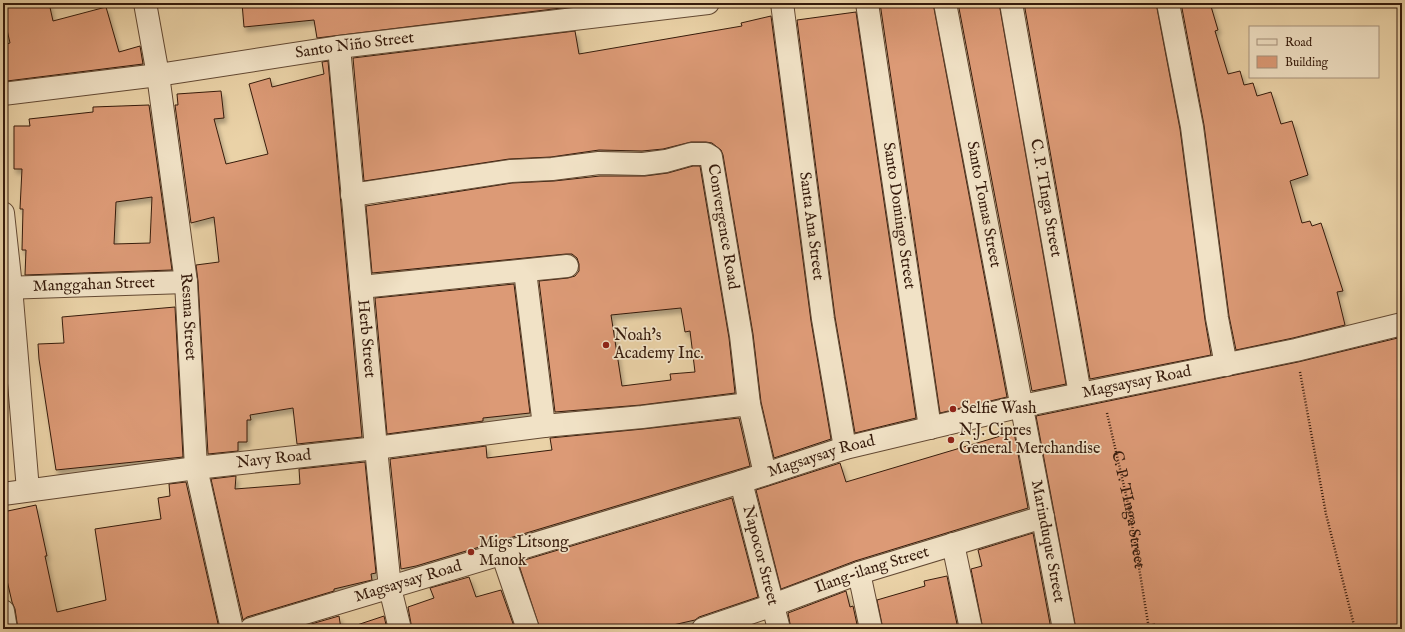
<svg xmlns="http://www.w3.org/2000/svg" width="1405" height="632" font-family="'IM FELL English',serif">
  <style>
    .building { fill: #dc9a76; stroke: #361b0c; fill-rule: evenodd; filter: url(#shadow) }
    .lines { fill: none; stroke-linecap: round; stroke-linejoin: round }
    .minor-casing { stroke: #634933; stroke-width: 24 }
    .path { stroke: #361b0c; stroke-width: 2.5; stroke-dasharray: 1 2; stroke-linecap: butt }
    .minor { stroke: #f1e2c6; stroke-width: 22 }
    .poi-dot { fill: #8f2418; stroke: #f1e2c6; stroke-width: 1.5 }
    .labels { text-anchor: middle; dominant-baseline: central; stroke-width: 3.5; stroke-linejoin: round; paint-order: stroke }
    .street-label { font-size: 16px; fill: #361b0c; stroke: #f1e2c6 }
    .poi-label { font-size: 16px; fill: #361b0c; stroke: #f1e2c6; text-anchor: start }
  </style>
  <defs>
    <filter id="shadow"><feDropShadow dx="2.5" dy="4.5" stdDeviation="2" flood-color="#0004"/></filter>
  </defs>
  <rect width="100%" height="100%" fill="#ead2a7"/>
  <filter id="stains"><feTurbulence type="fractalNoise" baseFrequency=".005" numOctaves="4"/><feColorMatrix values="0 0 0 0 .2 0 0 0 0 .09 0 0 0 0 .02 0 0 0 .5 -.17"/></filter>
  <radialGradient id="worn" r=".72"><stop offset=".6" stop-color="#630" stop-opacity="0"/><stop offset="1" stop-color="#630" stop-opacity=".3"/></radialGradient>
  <path class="building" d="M3 3H49L53 21 106 7 119 52 140 46 143 64 7 81 3 68V45L10 43 3 12Z
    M242 3H602L317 38 314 20 244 27Z
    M880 3H933L1007 397 940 413Z
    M958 3H999L1066 384 1032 391Z
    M1024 3H1156L1180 129 1205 320 1211 355 1090 379Z
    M1181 3H1210L1218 30 1215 31 1228 74 1240 71 1244 85 1253 83 1257 96 1271 92 1281 124 1292 121 1308 175 1290 181 1302 223 1310 221 1312 226 1321 223 1343 291 1337 292 1345 325 1293 338 1236 350 1229 316 1204 125Z
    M856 12 916 418 855 433 835 317 797 20Z
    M771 16 811 321 831 439 774 458 761 402 753 334 723 155 721 150 712 143 706 142H691L663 149 642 151 599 150 551 157 509 159 364 181 353 58 575 31 579 54 742 26 741 23Z
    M328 61 362 437 297 444 293 408 250 415 251 420H247V442H238V451L208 454 198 281 196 265 219 262 214 217 191 223 175 105H178L177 94 221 91 224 118 214 119 226 164 268 154 249 84 270 78 272 87 324 74 322 62Z
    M149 105 172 270 25 275 26 250H22L23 209H20L22 169H14V126H30L29 119 93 112V107ZM152 197 150 243 114 244 116 202Z
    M693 166H700L729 338 735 393 641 405 555 412 539 281 568 278 575 276 579 271V264L577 258 572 254H566L372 273 366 206 512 183 554 181 600 176H645L668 173ZM681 308 685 332 690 331 695 372 670 374 671 380 622 386 611 315Z
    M514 284 530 413 483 418V421L387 434 375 298Z
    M175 307 183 457 56 470 39 359 38 344 64 343 62 317Z
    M1402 337V510L1399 511 1402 523V629H1156L1155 624 1119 629H1076L1036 416 1298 362Z
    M739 418 750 466 416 566 401 569 390 459 486 446 487 458 552 450 550 438 643 429Z
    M1014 432 1028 508 855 561 781 589 756 490 840 463 846 482Z
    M365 462 376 573 371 574 372 580 334 589V591L247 617 243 620 211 479 236 476 235 489 300 484 299 469Z
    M186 482 219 628 18 629 15 609 12 602 3 563V512L36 505 47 556H45L57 612 106 600 95 529 161 519 158 498 170 496 169 484Z
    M732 498 758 597 699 617 695 620 673 625 674 629H540L518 562Z
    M1033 533 1051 629H983L971 569 982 566 978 550Z
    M947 576 958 629H883L877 600 925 586 924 581Z
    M469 577 476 597 501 590 515 629H412L408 607 434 598 430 588Z
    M846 591 850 607 853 606 858 629H791L788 613Z
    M339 616 341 629H294Z
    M384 616 387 629H357V625Z"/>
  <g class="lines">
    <defs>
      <g id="minor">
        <path id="s2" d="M145 3 158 75 186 282 196 468 232 629"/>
        <path id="s3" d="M782 3 823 319 845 448"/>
        <path id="s4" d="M867 3 930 428"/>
        <path id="s5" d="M945 3 1064 629"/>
        <path id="s6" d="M1011 3 1080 394"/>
        <path d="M1168 3 1192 127 1217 318 1226 365"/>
        <path id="s7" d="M339 47 376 448 390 588 400 629"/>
        <path id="s8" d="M3 94 158 75 339 47 708 3"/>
        <path id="s9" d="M352 195 511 171 552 169 599 163 643 164 666 161 691 154H706L711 157 741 336 749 404 765 474"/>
        <path d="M3 213 11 287 28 490"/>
        <path d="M525 271 544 426"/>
        <path d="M361 287 567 266"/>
        <path id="s10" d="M3 288 186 282"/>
        <path id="s11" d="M741 482 779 629"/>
        <path id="s12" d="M3 494 196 468 376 448 544 426 642 417 749 404"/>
        <path d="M953 544 971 629"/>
        <path d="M502 553 528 629"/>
        <path d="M859 573 871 629"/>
        <path d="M3 611 6 629"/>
        <path id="s13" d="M251 629 741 482 845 448 1022 406 1296 350 1402 324"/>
        <path id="s14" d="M703 629 773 605 859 573 1043 517"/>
      </g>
    </defs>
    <use href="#minor" class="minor-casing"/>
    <g class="path">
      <path d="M1300 372 1326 514 1355 629"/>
      <path id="s1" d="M1107 413 1130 512 1149 629"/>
    </g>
    <use href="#minor" class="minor"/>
  </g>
  <g class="poi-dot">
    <circle cx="606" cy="345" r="4"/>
    <circle cx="953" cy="409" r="4"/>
    <circle cx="951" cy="440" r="4"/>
    <circle cx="471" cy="552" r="4"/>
  </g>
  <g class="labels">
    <g class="street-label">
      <text stroke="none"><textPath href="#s8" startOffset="355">Santo Niño Street</textPath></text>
      <text stroke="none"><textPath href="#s6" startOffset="198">C. P. TInga Street</textPath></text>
      <text stroke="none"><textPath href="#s5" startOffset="205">Santo Tomas Street</textPath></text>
      <text stroke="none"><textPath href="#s4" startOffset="215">Santo Domingo Street</textPath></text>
      <text stroke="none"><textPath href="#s3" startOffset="225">Santa Ana Street</textPath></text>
      <text stroke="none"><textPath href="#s9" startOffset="434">Convergence Road</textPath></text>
      <text stroke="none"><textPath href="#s10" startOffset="91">Manggahan Street</textPath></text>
      <text stroke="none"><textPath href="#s2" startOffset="317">Resma Street</textPath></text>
      <text stroke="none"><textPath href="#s7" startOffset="293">Herb Street</textPath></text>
      <text stroke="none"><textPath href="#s13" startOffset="920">Magsaysay Road</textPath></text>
      <text stroke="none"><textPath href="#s13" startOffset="596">Magsaysay Road</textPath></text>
      <text stroke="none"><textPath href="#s12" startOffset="273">Navy Road</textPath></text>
      <text stroke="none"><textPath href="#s1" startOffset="99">C. P. TInga Street</textPath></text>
      <text stroke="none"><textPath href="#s5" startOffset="548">Marinduque Street</textPath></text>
      <text stroke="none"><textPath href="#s11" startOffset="76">Napocor Street</textPath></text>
      <text stroke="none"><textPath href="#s14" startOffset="179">Ilang-ilang Street</textPath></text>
      <text stroke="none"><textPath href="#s13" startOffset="164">Magsaysay Road</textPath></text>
    </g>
    <g class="poi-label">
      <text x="614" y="336">Noah's<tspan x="614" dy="18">Academy Inc.</tspan></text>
      <text x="961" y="409">Selfie Wash</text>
      <text x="959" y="431">N.J. Cipres<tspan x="959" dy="18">General Merchandise</tspan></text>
      <text x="479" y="543">Migs Litsong<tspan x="479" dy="18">Manok</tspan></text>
    </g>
  </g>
  <rect width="1405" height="632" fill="none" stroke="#ead2a7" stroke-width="16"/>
  <rect x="4" y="4" width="1397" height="624" fill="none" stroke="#361b0c" stroke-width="2"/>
  <rect x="8" y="8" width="1389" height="616" fill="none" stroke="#361b0c"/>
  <rect x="1249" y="26" width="130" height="52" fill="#f1e2c6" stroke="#a6927c"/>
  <rect x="1257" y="39" width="20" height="6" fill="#f1e2c6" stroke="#a6927c"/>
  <text x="1285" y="46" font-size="12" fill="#361b0c">Road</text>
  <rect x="1257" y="56" width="20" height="12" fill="#dc9a76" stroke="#a6927c"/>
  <text x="1285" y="66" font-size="12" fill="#361b0c">Building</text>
  <rect width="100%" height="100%" filter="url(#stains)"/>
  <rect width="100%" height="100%" fill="url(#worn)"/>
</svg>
